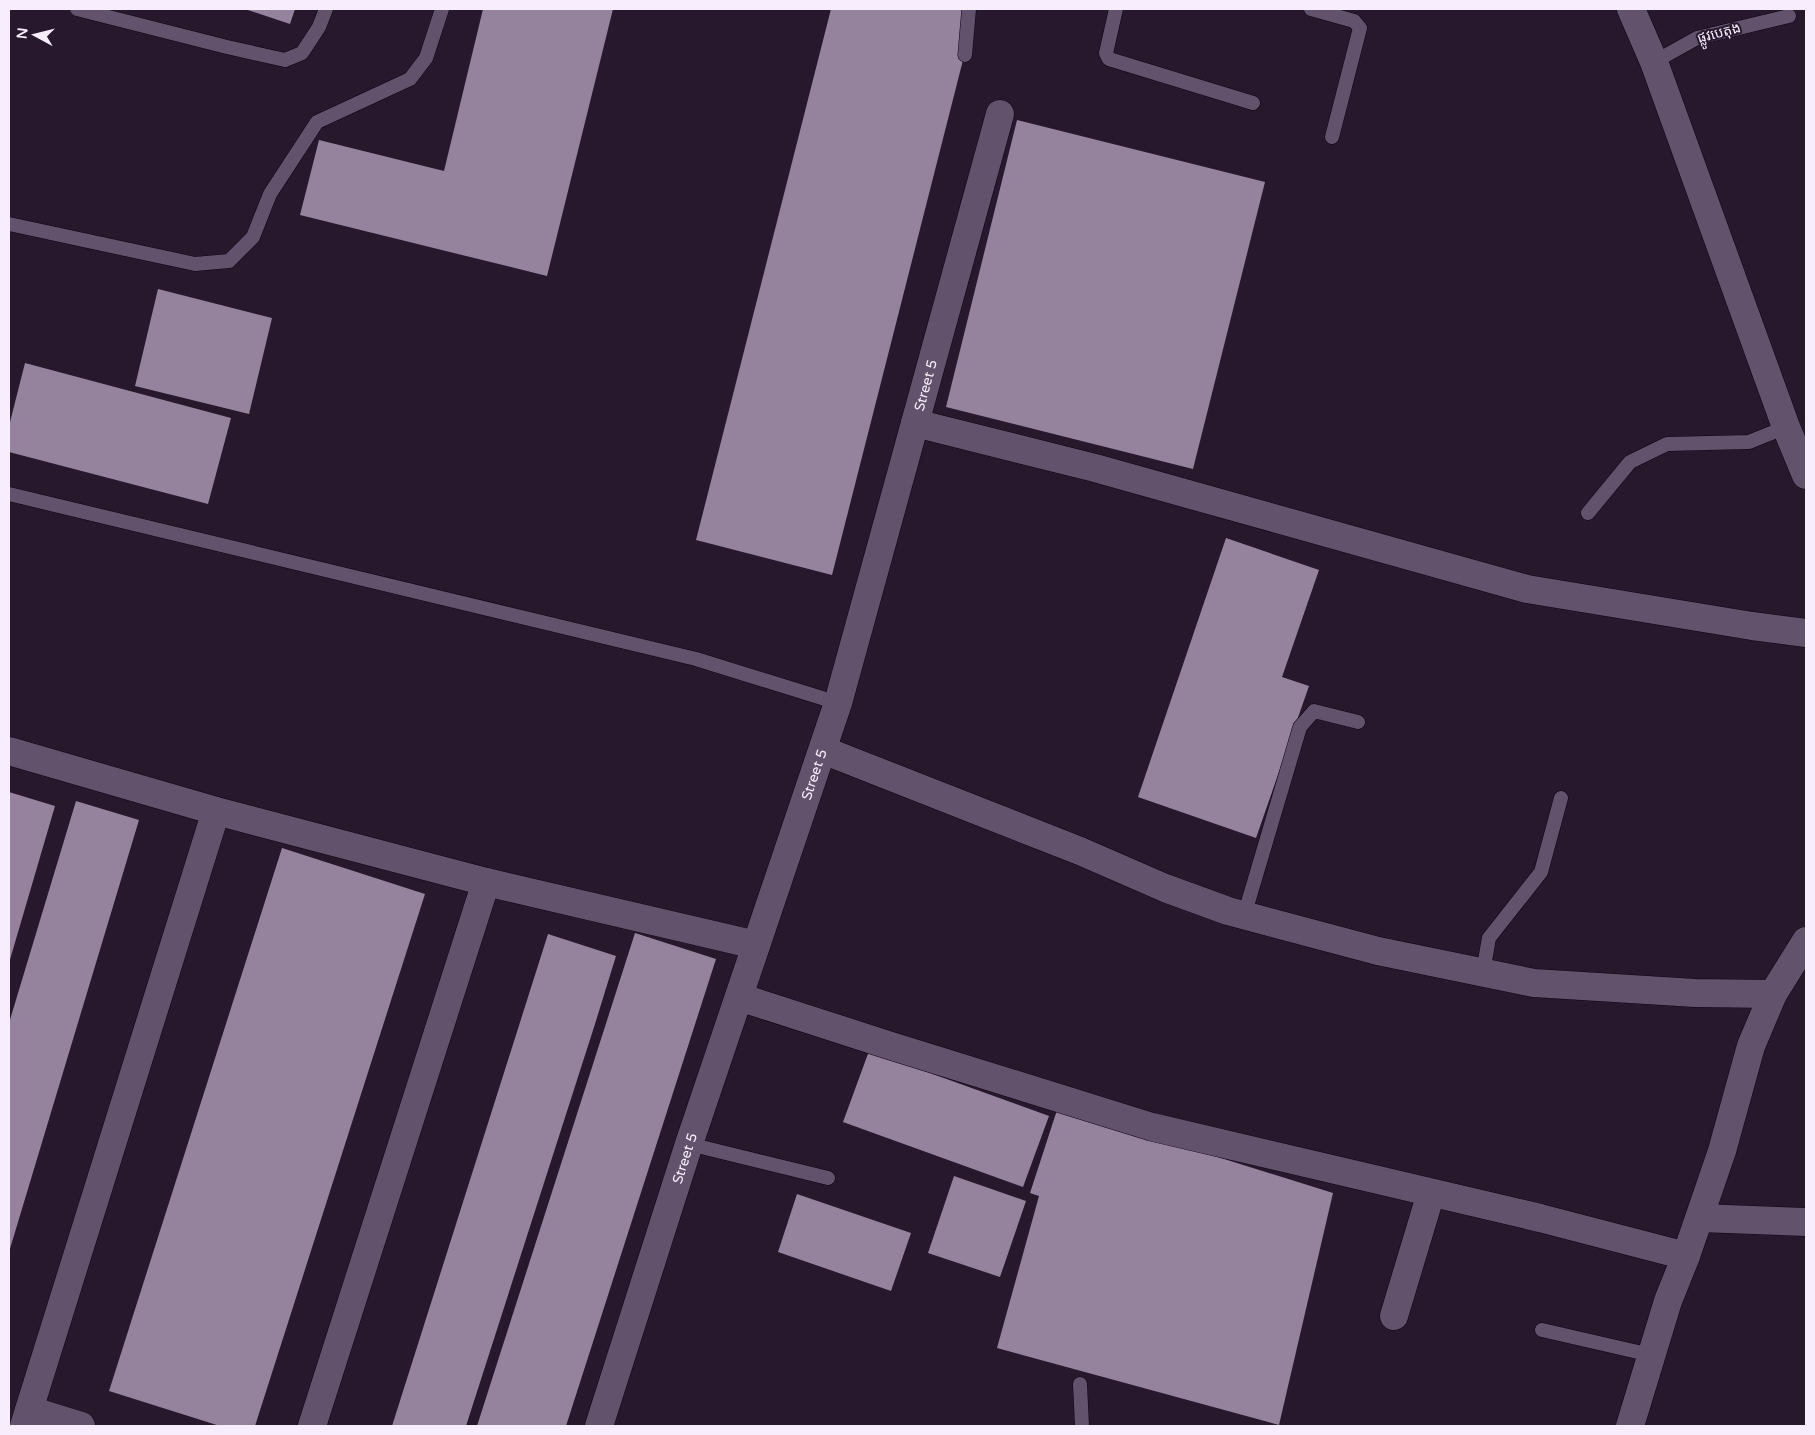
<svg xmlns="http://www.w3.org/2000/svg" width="1815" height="1435" font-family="'Varela Round','Noto Sans Khmer',sans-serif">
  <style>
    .building { fill: #95839e }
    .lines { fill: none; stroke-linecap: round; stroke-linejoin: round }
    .lane-casing { stroke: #0f0315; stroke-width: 15 }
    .street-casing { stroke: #0f0315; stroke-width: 29 }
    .secondary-casing { stroke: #0f0315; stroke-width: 29 }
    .lane { stroke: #63526b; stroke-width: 14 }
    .street { stroke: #63526b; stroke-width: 28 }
    .secondary { stroke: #63526b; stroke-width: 28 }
    .labels { text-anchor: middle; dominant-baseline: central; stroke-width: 4; stroke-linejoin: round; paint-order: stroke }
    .street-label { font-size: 14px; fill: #f7edfc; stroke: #27182e }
  </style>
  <rect width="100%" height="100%" fill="#27182e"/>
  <path class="building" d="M245 9H295L290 24Z
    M483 9H613L547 276 300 215 319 140 444 171Z
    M831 9H976L832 575 696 540Z
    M1017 120 1265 182 1193 469 946 407Z
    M158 289 272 318 249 414 135 386Z
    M25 363 231 418 208 504 9 452V426Z
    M1226 538 1319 570 1282 677 1309 686 1256 838 1138 797Z
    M9 792 55 806 9 963Z
    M76 801 139 820 9 1252V1023Z
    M282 848 425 894 255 1426H220L109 1391Z
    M635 933 716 959 566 1426H477Z
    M548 934 616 956 595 1024 466 1426H392Z
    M869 1051 1049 1116 1023 1187 843 1122Z
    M1058 1107 1333 1193 1279 1425 997 1348 1039 1196 1030 1193Z
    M954 1176 1026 1201 1000 1277 928 1253Z
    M797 1194 911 1233 891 1291 778 1252Z"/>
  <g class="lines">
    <defs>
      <path id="lane" d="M77 9 227 47 285 60 302 53 319 27 326 9
        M1116 9 1106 53 1109 59 1253 103
        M1311 9 1354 21 1360 28 1332 137
        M965 55 969 9
        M1654 62 1697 38 1789 16
        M9 224 195 264 229 261 253 237 270 194 317 122 410 79 426 58 442 9
        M9 494 696 659 838 703
        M1588 513 1630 462 1667 444 1749 442 1786 427
        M1244 916 1300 727 1314 711 1358 722
        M1483 972 1489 938 1541 872 1561 798
        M689 1144 828 1178
        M1542 1330 1651 1355
        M1080 1384 1082 1426"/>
      <g id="street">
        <path d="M915 423 1095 468 1527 589 1752 626 1806 633"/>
        <path d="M823 750 1080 851 1165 888 1228 911 1378 951 1534 983 1695 993 1773 994"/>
        <path d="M9 751 216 811 486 882 756 945"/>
        <path d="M739 997 888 1045 1152 1127 1540 1218 1686 1256"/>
        <path d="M1700 1218 1806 1222"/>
        <path d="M1394 1316 1431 1193"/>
        <path d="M29 1410 81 1426"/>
        <path d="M24 1426 216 811"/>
        <path d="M312 1426 486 882"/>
        <path id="s1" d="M599 1426 689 1144 838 703 1000 114"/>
        <path d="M1630 1426 1668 1301 1686 1256 1722 1151 1751 1046 1773 994 1806 941"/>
      </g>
      <path id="secondary" d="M1631 9 1654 62 1786 427 1806 475"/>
    </defs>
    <use href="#lane" class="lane-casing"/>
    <use href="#street" class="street-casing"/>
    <use href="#secondary" class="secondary-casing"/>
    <use href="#lane" class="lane"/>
    <use href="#street" class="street"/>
    <use href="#secondary" class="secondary"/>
  </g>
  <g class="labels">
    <g class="street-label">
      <text transform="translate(1719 33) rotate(-15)">ផ្លូវបេតុង</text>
      <text stroke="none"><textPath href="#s1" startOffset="1091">Street 5</textPath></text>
      <text stroke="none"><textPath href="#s1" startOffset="686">Street 5</textPath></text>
      <text stroke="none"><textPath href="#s1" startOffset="281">Street 5</textPath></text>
    </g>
  </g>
  <rect width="1815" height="1435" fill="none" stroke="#f7edfc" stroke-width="20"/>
  <g transform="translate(35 35) rotate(277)" stroke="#27182e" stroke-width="4" paint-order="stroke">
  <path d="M0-4L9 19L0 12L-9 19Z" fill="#f7edfc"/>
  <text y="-8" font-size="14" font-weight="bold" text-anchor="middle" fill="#f7edfc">N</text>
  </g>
</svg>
